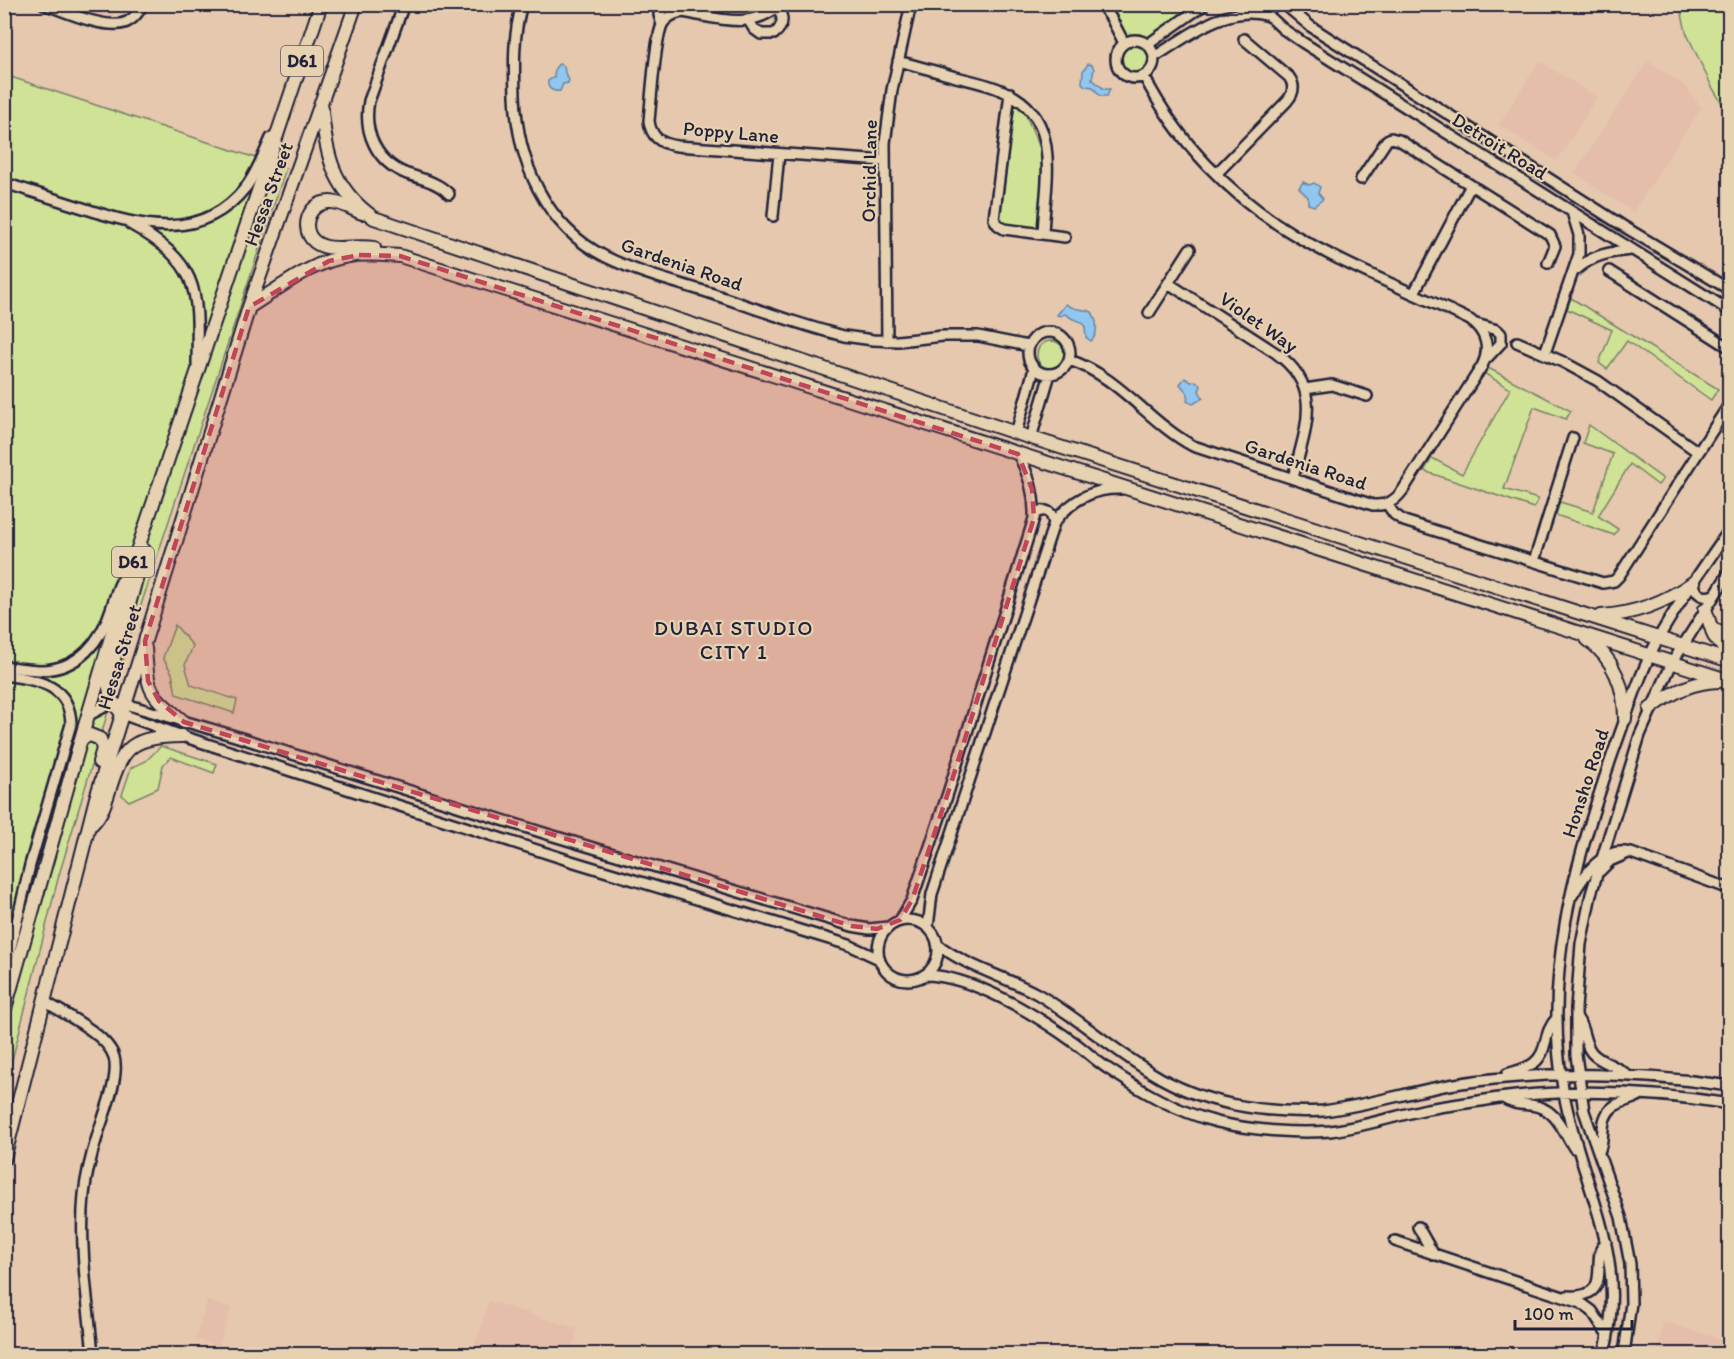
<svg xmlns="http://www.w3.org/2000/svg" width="1734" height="1359" font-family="Itim,sans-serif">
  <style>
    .built { fill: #e4beaa }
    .green { fill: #cfe296; stroke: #788268; stroke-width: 1.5 }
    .water { fill: #91c6ef; stroke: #6584a7; stroke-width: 1.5 }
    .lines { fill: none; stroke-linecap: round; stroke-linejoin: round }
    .minor-casing { stroke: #22223b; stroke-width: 14 }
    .major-casing { stroke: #22223b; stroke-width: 16 }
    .minor { stroke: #e6d1b0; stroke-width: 9 }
    .major { stroke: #e6d1b0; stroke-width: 12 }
    .marked { fill: #c04558; fill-opacity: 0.2; stroke: #c04558; stroke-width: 4.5; stroke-dasharray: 12 8; stroke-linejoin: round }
    .labels { text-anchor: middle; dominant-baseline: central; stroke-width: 4.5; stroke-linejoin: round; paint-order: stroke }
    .shield { fill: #e6d1b0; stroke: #5d565e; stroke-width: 1.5 }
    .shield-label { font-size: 18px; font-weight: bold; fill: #22223b }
    .street-label { font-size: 20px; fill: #22223b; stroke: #e6d1b0 }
    .neighbourhood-label { font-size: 21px; letter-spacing: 1.5px; fill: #22223b; stroke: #e6d1b0 }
  </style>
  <rect width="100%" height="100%" fill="#e5c8ad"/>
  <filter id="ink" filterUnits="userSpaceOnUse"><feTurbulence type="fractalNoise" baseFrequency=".0167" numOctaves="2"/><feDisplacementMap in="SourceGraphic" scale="12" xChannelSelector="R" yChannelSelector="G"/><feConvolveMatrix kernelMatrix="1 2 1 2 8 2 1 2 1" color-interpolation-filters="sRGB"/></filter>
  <g filter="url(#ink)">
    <path class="built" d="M59 5H117L111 22Z
      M1539 61 1597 97 1557 161 1499 125Z
      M1648 61 1684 85 1701 108 1633 212 1574 173Z
      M207 1301 231 1308 219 1346 195 1339Z
      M489 1301 578 1329 570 1354H472Z
      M1663 1321 1722 1340 1718 1354H1657Z"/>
    <path class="green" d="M1108 4 1200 5 1147 38 1140 34 1124 35 1106 7Z
      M1680 5H1729V115L1712 87 1686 32Z
      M1118 58a15 15 0 1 1 30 0a15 15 0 1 1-30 0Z
      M5 75 286 168 130 638 59 875 5 1088Z
      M1011 100 1024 111 1043 155 1038 229 1003 225 998 218Z
      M1571 298 1718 389 1711 400 1627 341 1607 369 1599 363 1612 330 1567 309Z
      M1037 355a14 14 0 1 1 28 0a14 14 0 1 1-28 0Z
      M1488 368 1571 411 1566 419 1534 407 1504 489 1538 499 1534 508 1424 471 1432 458 1462 474 1510 389 1484 373Z
      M1589 425 1663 479 1658 485 1630 464 1598 516 1618 529 1614 535 1556 515 1560 502 1593 512 1613 454 1583 443Z
      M175 625 193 646 185 665 191 685 237 700 234 713 176 694 172 673 163 658Z
      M161 746 217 764 214 773 171 757 163 765 158 788 129 801 122 795 131 768 146 761Z"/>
    <path class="water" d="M559 64 564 66 565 73 569 80 568 83 563 84 560 91C553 92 547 89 548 81L554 77 555 68Z
      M1088 64 1092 65 1094 69 1092 79 1104 89H1110L1107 96H1100L1093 87 1085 86 1082 83 1083 71Z
      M1303 182 1309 185 1314 183 1320 187 1318 193 1323 199 1314 206 1308 204V197L1299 188Z
      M1066 304C1075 311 1082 308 1092 312 1097 320 1099 334 1091 341L1086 337 1085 327 1082 322 1073 319 1065 314 1060 316 1057 315Z
      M1185 378 1191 382 1196 381 1201 386 1199 391 1203 398 1193 404 1187 401 1188 394 1180 384Z"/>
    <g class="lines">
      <defs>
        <path id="minor" d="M44 4C64 11 107 31 127 22 135 18 139 11 143 4
          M404 4 369 101C363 132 376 162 407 174 422 179 438 182 449 194
          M522 4C513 35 514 63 515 95 517 161 545 227 606 257 638 273 675 282 710 293 754 308 799 325 844 336L873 340 898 341 943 336H978L1028 346
          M780 4C753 31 716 18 683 12 675 13 668 16 663 23 655 36 651 102 649 121 651 138 662 144 677 146L884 161
          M1101 4 1111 18 1124 43
          M1256 4 1283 29 1302 42 1730 311
          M1284 4 1310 26 1623 226 1730 290
          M749 21 754 29 761 34H774C784 26 784 17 777 7
          M662 25 659 15 665 6H676L683 12
          M1116 59a19 19 0 1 1 38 0a19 19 0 1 1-38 0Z
          M1147 45 1205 4
          M1154 57C1186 38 1225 4 1265 15
          M898 61C918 66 937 72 956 77 998 87 1039 96 1046 147 1050 175 1044 206 1043 234
          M1010 93 994 219 998 225 1004 229 1065 237
          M1216 174 1287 101C1294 93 1295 85 1289 77L1244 39
          M1361 179 1387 140 1391 138 1399 140 1550 235 1555 246 1548 263
          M4 183C31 191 57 200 83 208 141 227 202 243 246 187 257 172 264 154 271 138
          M773 216 779 154
          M130 224C201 264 198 290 197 364
          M1576 270C1592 255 1610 252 1631 250
          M1609 271 1730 348
          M1168 283 1276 353C1325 388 1305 429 1293 478
          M1414 293 1470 187
          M1149 313 1190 249
          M1476 324 1497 330 1501 334V343L1486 359
          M1028 353a21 21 0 1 1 42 0a21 21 0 1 1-42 0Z
          M887 341 885 143 892 90 911 4
          M1517 342 1563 362 1598 381 1698 452
          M1545 353 1579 254V235L1572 212
          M1069 360C1119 376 1148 422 1193 446L1373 505C1387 506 1395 501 1403 490L1482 366C1491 349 1486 331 1470 320 1411 291 1349 268 1293 234 1230 196 1177 141 1144 76
          M1305 389 1332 385 1367 396
          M1016 433 1034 369
          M1031 438 1050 374
          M1018 454C1029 474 1035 494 1034 517
          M1387 504 1394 514 1404 521 1603 583 1614 581 1619 576 1730 403
          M1054 523C1070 501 1093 488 1121 489
          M1534 561 1573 438
          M1694 582C1695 595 1705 600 1715 594
          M1710 627 1730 634
          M4 666C17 668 30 670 42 670 79 669 101 641 111 609 116 595 118 581 129 571
          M4 675C37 680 70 684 71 724L30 865 4 977
          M122 714 182 736 571 861 849 945 879 959
          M87 716 108 705 125 704 235 736 547 834 852 926 869 929 888 927
          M1600 871 1610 861 1626 854
          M1572 896C1584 875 1604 845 1631 853L1730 889
          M878 950a30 30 0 1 1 60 0a30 30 0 1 1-60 0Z
          M900 920 912 900 948 793 1035 515C1039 510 1046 509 1051 514L1054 523 932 894 928 927
          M937 944C968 968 1005 976 1039 995 1078 1018 1112 1049 1152 1073 1202 1104 1264 1114 1323 1111 1370 1105 1415 1090 1461 1083 1550 1070 1641 1073 1730 1086
          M924 975C972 975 1036 1015 1075 1043 1086 1051 1096 1061 1107 1068 1141 1091 1177 1112 1217 1122 1250 1130 1296 1134 1330 1131 1362 1127 1395 1116 1427 1109 1451 1105 1475 1102 1499 1098 1575 1088 1654 1092 1730 1104
          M44 1001C64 1014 107 1034 114 1057 120 1078 103 1116 97 1137 91 1156 86 1175 84 1195 79 1247 88 1302 93 1354
          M1577 1018C1585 1029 1583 1043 1592 1053 1602 1064 1618 1065 1628 1076
          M1507 1074C1516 1071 1526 1069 1534 1063 1549 1051 1542 1033 1557 1018
          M1503 1098C1512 1104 1520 1104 1531 1105 1556 1108 1562 1129 1574 1148
          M1599 1152C1606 1137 1598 1119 1613 1107 1621 1101 1632 1100 1640 1095
          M1418 1227 1434 1255
          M1395 1241 1581 1303 1592 1311 1608 1335
          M1567 1296C1617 1299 1588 1258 1606 1242
          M1604 1354C1630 1253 1582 1189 1564 1094 1542 975 1574 865 1613 753 1627 715 1639 675 1658 639 1679 601 1705 565 1730 529
          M1624 1354 1631 1303 1630 1264 1621 1217 1584 1111 1576 1055V1008L1581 944 1591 894 1640 735 1672 663 1730 571"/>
        <path id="major" d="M321 102C326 152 330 187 374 218L1016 433 1730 661
          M362 213C352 209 341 202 331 202 305 201 297 238 323 246 338 251 358 245 374 248
          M249 307C280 288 312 261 349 256 366 253 383 255 400 256L1730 681
          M1705 609 1714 636 1730 656
          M1601 616C1635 614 1666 602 1694 582
          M1587 639C1614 658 1625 688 1625 719
          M145 648C148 694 149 693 184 722
          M1650 709C1670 693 1693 681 1720 681
          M122 714 111 699 108 681 144 550
          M81 739 90 735 100 739 103 749 99 762
          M92 824C101 815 105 804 109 791 123 745 132 737 182 736
          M4 1012 81 739 131 569 321 4
          M4 1159 96 798 249 307 356 4"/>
      </defs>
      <use href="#minor" class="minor-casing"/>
      <use href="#major" class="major-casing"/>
      <use href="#minor" class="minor"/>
      <use href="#major" class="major"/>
    </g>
  </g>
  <path class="marked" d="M359 255 400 256 1018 454 1032 489 1034 518 948 793 912 900 900 920 877 929 852 926 184 722 159 701 148 681 145 641 249 307 329 261Z"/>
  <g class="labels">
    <g class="shield">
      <rect x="281" y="46" width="42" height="30" rx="4.5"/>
      <rect x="112" y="547" width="42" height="30" rx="4.5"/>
    </g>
    <g class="shield-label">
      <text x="302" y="61">D61</text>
      <text x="133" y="562">D61</text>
    </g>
    <g class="street-label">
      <text transform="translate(731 132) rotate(5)">Poppy Lane</text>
      <text transform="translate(1500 146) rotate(32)">Detroit Road</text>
      <text transform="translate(869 171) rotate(-89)">Orchid Lane</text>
      <text transform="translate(268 194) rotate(-70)">Hessa Street</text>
      <text transform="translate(682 264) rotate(19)">Gardenia Road</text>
      <text transform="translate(1259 322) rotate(35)">Violet Way</text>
      <text transform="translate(1306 464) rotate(18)">Gardenia Road</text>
      <text transform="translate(119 657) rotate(-73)">Hessa Street</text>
      <text transform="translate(1585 783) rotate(-72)">Honsho Road</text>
    </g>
    <g class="neighbourhood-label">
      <text x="734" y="627">DUBAI STUDIO<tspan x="734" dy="24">CITY 1</tspan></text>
    </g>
  </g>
  <rect width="1734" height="1359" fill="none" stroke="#e6d1b0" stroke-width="24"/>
  <rect x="12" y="12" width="1710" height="1335" fill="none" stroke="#22223b" stroke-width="2" filter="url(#ink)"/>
  <path d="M1515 1320v9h117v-9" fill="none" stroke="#22223b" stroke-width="3"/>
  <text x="1524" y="1320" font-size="18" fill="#22223b" stroke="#e6d1b0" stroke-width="4.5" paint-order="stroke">100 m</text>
</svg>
